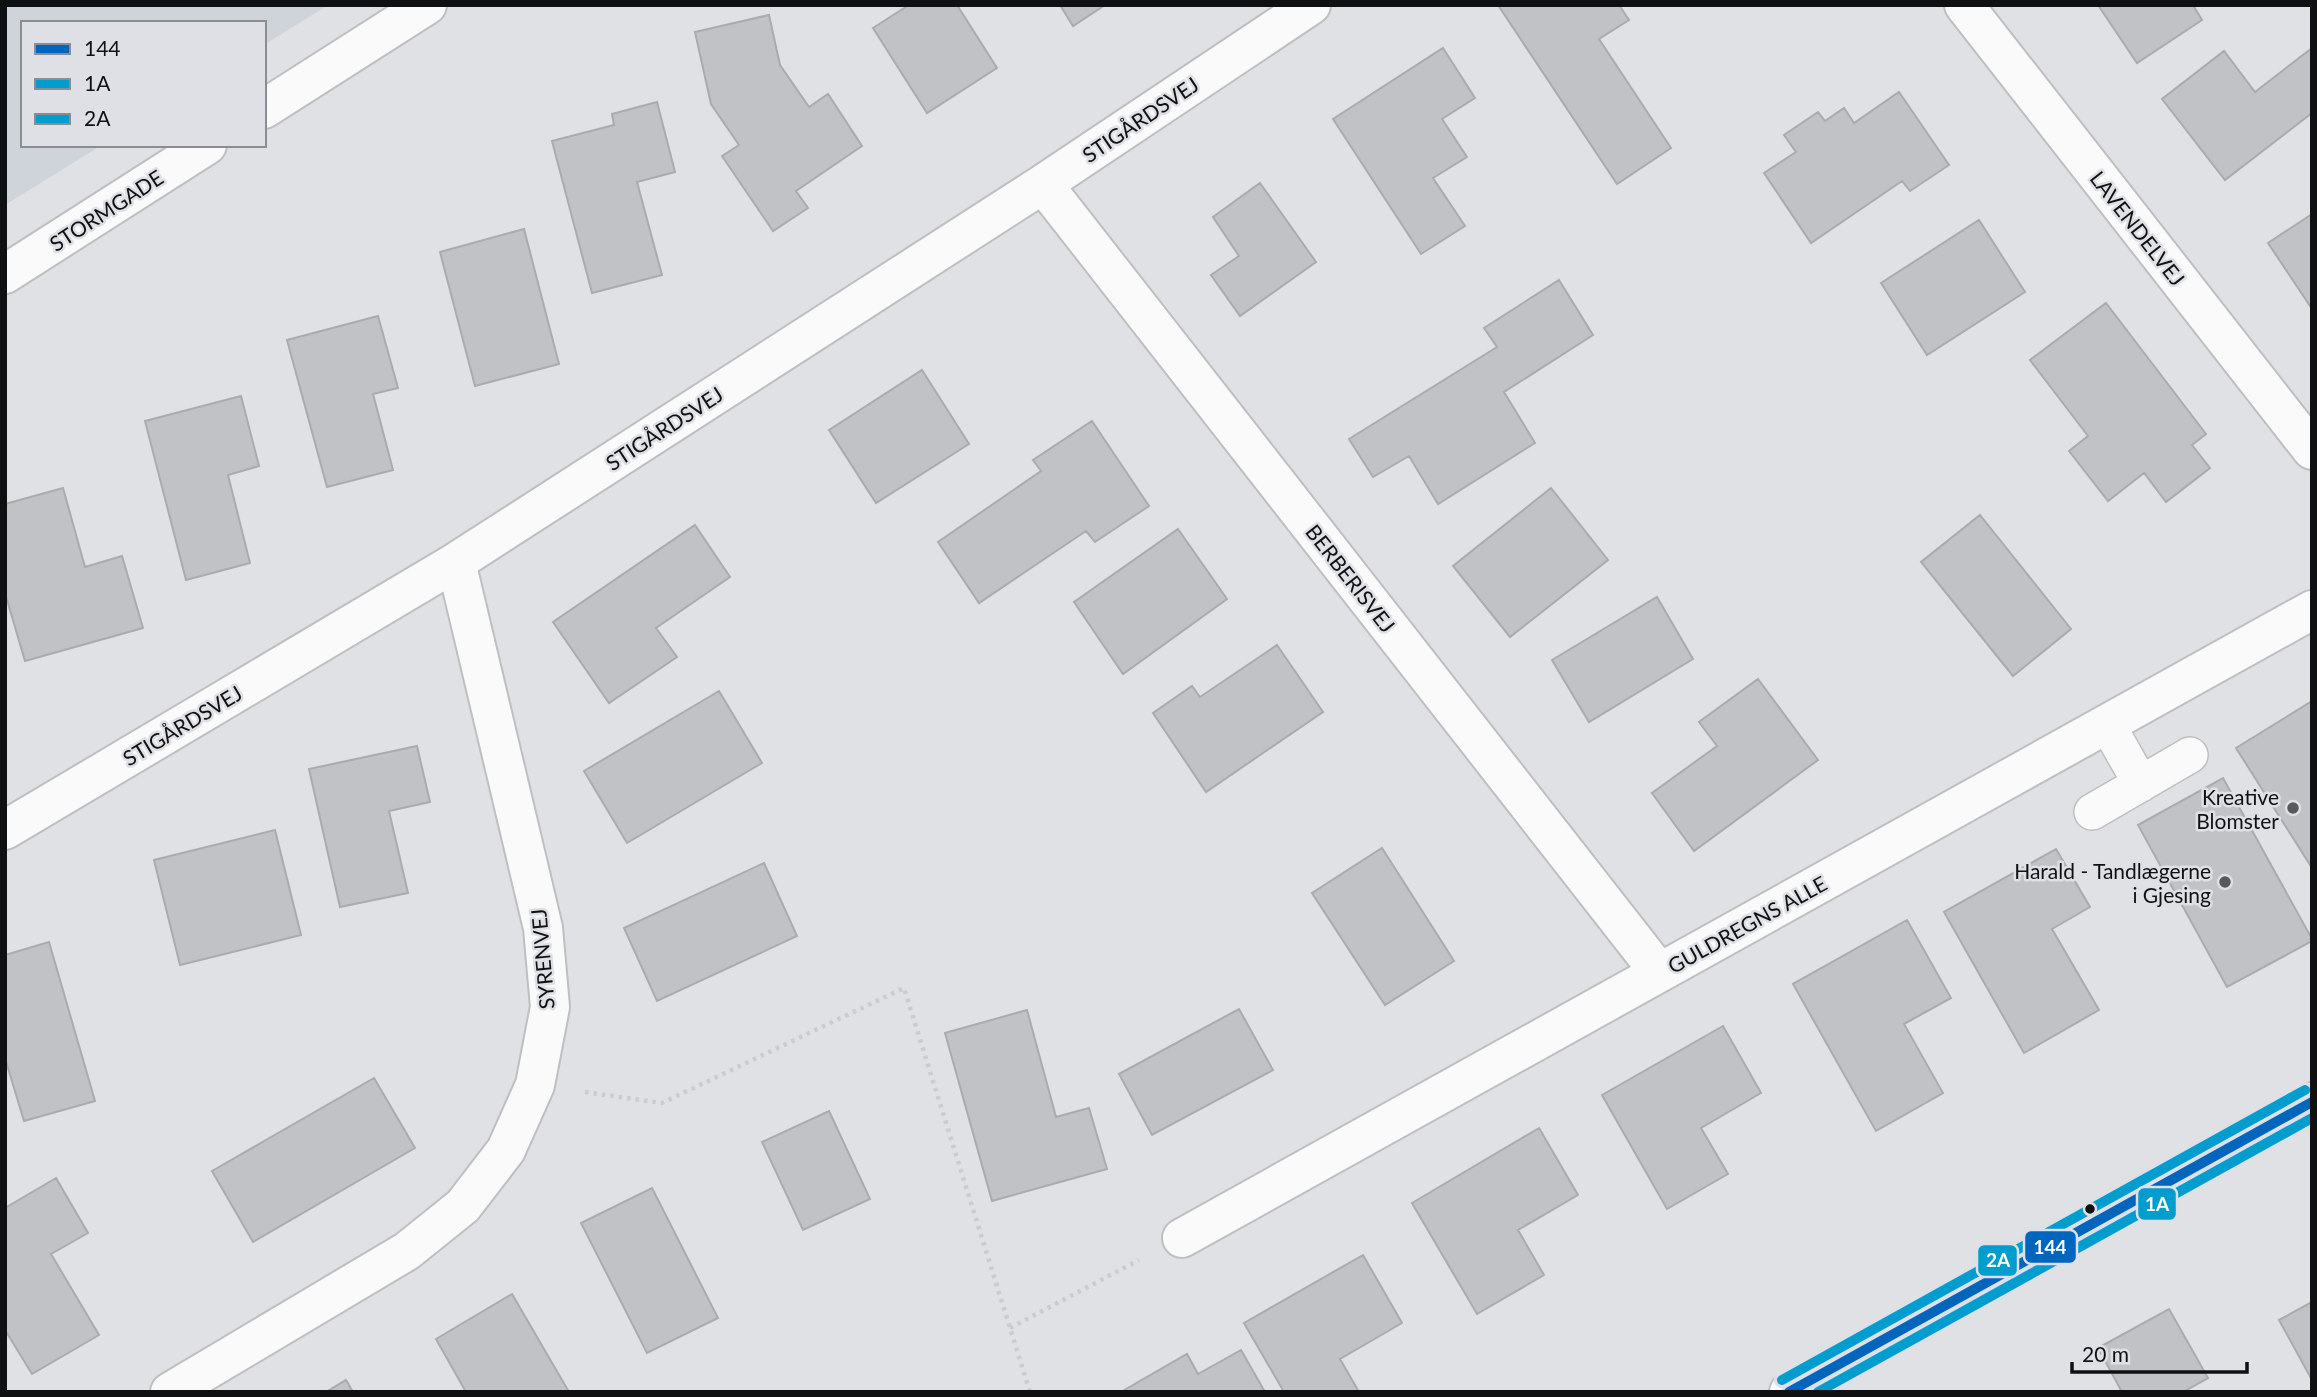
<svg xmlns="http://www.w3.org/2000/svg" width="2317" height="1397" font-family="Lato,sans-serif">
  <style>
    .built { fill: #cfd3da }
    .building { fill: #c1c2c5; stroke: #a9abac; stroke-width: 2 }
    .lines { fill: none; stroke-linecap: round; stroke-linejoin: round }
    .lane-casing { stroke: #bebfc1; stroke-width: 38 }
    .street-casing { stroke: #bebfc1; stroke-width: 42 }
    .secondary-casing { stroke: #bebfc1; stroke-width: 42 }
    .path { stroke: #cbcccc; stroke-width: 4.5; stroke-dasharray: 3.5 5; stroke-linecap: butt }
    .lane { stroke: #fafafb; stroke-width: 35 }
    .street { stroke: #fafafb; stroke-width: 38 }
    .secondary { stroke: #fafafb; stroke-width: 38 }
    .bus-1-casing { stroke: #dee0e5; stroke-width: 16 }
    .bus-2-casing { stroke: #dee0e5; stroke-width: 16 }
    .bus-3-casing { stroke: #dee0e5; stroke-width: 16 }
    .bus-1 { stroke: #0065bd; stroke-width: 10 }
    .bus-2 { stroke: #029dcf; stroke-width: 10 }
    .bus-3 { stroke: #029dcf; stroke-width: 10 }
    .poi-dot { fill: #58595b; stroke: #dee0e5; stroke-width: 2.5 }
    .bus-dot { fill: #0f1011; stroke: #dee0e5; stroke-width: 2.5 }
    .labels { text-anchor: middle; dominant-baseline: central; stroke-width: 5; stroke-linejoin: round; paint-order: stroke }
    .street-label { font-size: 21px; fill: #0f1011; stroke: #dee0e5 }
    .poi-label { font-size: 21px; fill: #0f1011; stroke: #dee0e5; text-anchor: end }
    .line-badge { stroke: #dee0e5; stroke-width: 2.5 }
    .badge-label { font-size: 19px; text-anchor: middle; font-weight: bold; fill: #fff }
  </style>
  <rect width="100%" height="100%" fill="#dfe1e4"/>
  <path class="built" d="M5 5H328L264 45V23H23V145H102L5 205Z"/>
  <path class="building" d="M909 5H957L997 68 927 113 873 28Z
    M1060 5H1105L1073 26Z
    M1498 5H1619L1629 20 1599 39 1671 148 1617 184Z
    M2098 5H2193L2202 20 2137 63Z
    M769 15 780 65 809 107 828 94 862 146 796 191 808 208 773 231 722 156 739 145 711 104 695 32Z
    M1443 48 1475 98 1442 119 1467 157 1433 178 1465 226 1421 254 1333 119Z
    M2312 48V113L2225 180 2162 99 2224 51 2255 92Z
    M1899 92 1949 165 1910 191 1902 181 1811 243 1764 173 1796 152 1784 135 1818 112 1825 121 1844 108 1854 123Z
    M657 102 675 172 637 182 662 275 592 293 552 141 614 125 612 114Z
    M1260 183 1316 262 1240 316 1211 275 1239 256 1213 217Z
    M2312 214V309L2268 243Z
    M1979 220 2025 292 1927 355 1881 283Z
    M524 229 559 364 475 386 440 252Z
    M1559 280 1593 335 1504 392 1535 443 1438 504 1409 456 1373 477 1349 439 1497 347 1484 328Z
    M2106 303 2206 434 2192 445 2210 468 2166 502 2144 473 2108 501 2069 451 2088 436 2030 360Z
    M378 316 398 388 373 394 393 470 327 487 287 340Z
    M922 370 969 444 876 503 829 430Z
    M241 396 259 466 228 475 250 563 186 580 145 421Z
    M1092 421 1149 506 1095 542 1086 531 979 603 938 542 1041 471 1033 460Z
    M63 488 85 567 122 556 143 628 25 661 5 593V504Z
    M1551 488 1608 560 1510 637 1453 566Z
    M1980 515 2071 629 2013 676 1921 562Z
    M695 525 730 577 656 628 677 657 609 703 553 622Z
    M1178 529 1227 599 1123 674 1074 602Z
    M1657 597 1693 659 1589 722 1552 660Z
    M1277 645 1323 712 1206 792 1153 713 1192 686 1200 697Z
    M1758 679 1818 760 1694 851 1652 793 1717 746 1699 722Z
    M719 691 762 763 627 843 584 771Z
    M2312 701V868L2236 748Z
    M417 746 430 802 389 811 408 893 340 907 309 769Z
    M2223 778 2312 939V941L2227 987 2138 825Z
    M275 830 301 935 180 965 154 860Z
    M1382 848 1454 961 1385 1005 1312 893Z
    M2056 849 2090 907 2052 929 2099 1010 2024 1053 1944 912Z
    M764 863 797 936 657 1001 624 928Z
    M1907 920 1951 998 1904 1024 1943 1093 1876 1131 1793 984Z
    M49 942 95 1101 24 1121 5 1058V955Z
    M1239 1009 1273 1070 1152 1135 1119 1074Z
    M1027 1010 1056 1117 1089 1108 1107 1169 992 1201 945 1033Z
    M1723 1026 1761 1093 1701 1128 1728 1174 1667 1209 1602 1095Z
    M374 1078 415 1148 253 1242 212 1171Z
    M829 1111 870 1199 803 1230 762 1142Z
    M1539 1128 1578 1195 1518 1230 1544 1275 1477 1314 1412 1203Z
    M56 1178 88 1233 51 1254 99 1335 32 1374 5 1330V1208Z
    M652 1188 718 1318 647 1353 581 1223Z
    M1363 1255 1402 1323 1340 1359 1359 1392H1284L1244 1323Z
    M512 1294 569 1392H466L436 1339Z
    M2312 1302V1380L2279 1320Z
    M2169 1309 2208 1378 2183 1392H2122L2098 1348Z
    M1241 1350 1265 1392H1121L1187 1354 1198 1374Z
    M346 1380 353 1392H326Z"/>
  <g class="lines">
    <defs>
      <path id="lane" d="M2107 724 2141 784
        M2092 812 2190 755"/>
      <path id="street" d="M1964 5 2312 450
        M1043 184 1659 972
        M5 830 456 562 1043 184 1311 5
        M1182 1238 2312 610
        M170 1392 407 1251 463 1206 506 1150 535 1085 550 1007 543 928 456 562"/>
      <path id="secondary" d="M264 109 427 5
        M5 274 207 145
        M1789 1392 2312 1102"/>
    </defs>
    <use href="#lane" class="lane-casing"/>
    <use href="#street" class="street-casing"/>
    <use href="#secondary" class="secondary-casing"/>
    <path class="path" d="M585 1092 662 1103 904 988 1030 1392
      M1010 1328 1139 1260"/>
    <use href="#lane" class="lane"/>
    <use href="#street" class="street"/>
    <use href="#secondary" class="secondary"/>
    <defs>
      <path id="bus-1" d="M1789 1392 2312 1102"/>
      <path id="bus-2" d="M1818 1392 2312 1118"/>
      <path id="bus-3" d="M1782 1380 2305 1090"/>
    </defs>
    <use href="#bus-1" class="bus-1-casing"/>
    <use href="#bus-2" class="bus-2-casing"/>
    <use href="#bus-3" class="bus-3-casing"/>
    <use href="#bus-1" class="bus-1"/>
    <use href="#bus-2" class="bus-2"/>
    <use href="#bus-3" class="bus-3"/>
  </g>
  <g class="poi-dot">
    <circle cx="2293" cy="808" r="7"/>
    <circle cx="2225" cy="882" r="7"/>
  </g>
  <circle class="bus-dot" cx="2090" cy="1209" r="6"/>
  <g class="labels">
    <g class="street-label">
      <text transform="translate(1140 119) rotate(-34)">STIGÅRDSVEJ</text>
      <text transform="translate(106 210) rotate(-33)">STORMGADE</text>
      <text transform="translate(2138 228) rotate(52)">LAVENDELVEJ</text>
      <text transform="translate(664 428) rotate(-33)">STIGÅRDSVEJ</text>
      <text transform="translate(1351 578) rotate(52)">BERBERISVEJ</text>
      <text transform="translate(182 725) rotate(-31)">STIGÅRDSVEJ</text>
      <text transform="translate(1747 924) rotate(-29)">GULDREGNS ALLE</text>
      <text transform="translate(542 959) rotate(-95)">SYRENVEJ</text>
    </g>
    <g class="poi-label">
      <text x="2279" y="796">Kreative<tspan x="2279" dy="24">Blomster</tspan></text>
      <text x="2211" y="870">Harald - Tandlægerne<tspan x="2211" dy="24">i Gjesing</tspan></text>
    </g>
  </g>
  <g class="line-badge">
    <rect x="2137" y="1187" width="40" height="34" rx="7" fill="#029dcf"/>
    <rect x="2024" y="1230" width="53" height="34" rx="7" fill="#0065bd"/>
    <rect x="1977" y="1244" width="41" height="33" rx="7" fill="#029dcf"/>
  </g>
  <g class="badge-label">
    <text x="2157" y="1211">1A</text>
    <text x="2050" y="1254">144</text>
    <text x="1998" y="1267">2A</text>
  </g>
  <rect width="2317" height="1397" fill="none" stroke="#0f1011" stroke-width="14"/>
  <rect x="21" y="21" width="245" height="126" fill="#dee0e5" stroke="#8b8d90" stroke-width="2"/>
  <rect x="35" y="44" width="35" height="10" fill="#0065bd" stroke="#8b8d90" stroke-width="2"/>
  <text x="84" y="56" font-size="21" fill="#0f1011">144</text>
  <rect x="35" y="79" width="35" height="10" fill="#029dcf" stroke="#8b8d90" stroke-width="2"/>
  <text x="84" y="91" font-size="21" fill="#0f1011">1A</text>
  <rect x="35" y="114" width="35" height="10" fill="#029dcf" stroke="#8b8d90" stroke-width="2"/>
  <text x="84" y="126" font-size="21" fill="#0f1011">2A</text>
  <path d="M2072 1362v10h175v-10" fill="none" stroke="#0f1011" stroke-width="3.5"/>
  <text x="2082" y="1362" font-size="21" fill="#0f1011" stroke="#dee0e5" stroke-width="5" paint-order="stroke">20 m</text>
</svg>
